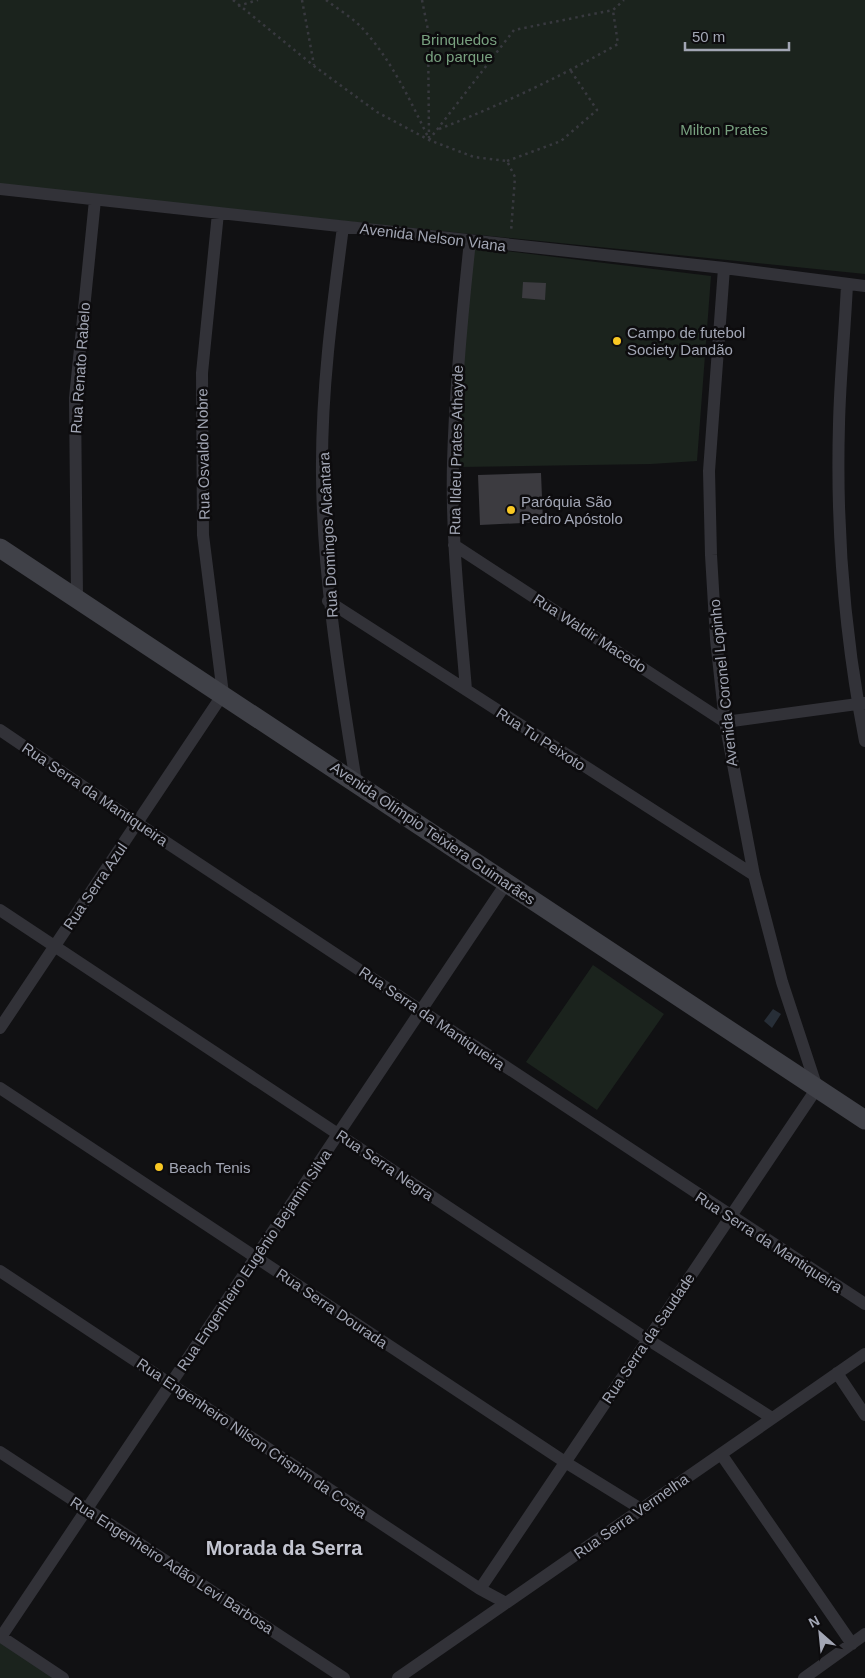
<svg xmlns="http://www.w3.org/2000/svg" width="865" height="1678" font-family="Helvetica,sans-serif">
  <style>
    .green { fill: #1b231d }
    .water { fill: #272e37 }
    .building { fill: #3c3b40 }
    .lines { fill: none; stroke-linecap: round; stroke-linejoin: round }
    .path { stroke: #38393f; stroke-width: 2.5; stroke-dasharray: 2.5 4; stroke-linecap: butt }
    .street { stroke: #323238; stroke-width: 12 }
    .secondary { stroke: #404148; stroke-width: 19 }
    .poi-dot { fill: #f9c823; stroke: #0d0c0e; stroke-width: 2 }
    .labels { text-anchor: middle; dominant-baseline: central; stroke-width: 5; stroke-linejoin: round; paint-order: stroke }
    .park-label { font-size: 15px; fill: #78a07f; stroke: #0d0c0e }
    .street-label { font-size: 15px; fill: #a2a6b4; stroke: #0d0c0e }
    .poi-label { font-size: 15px; fill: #a2a6b4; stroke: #0d0c0e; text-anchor: start }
    .district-label { font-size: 20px; font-weight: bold; fill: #c3c5d0; stroke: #0d0c0e }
  </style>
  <rect width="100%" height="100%" fill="#111113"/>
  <path class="green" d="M0 0H865V274L0 186Z
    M473 247 711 276 697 461 651 464 460 467 462 351Z
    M593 965 664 1014 597 1110 526 1062Z
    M0 1636 63 1678H0Z"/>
  <path class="water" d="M773 1009 781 1014 772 1028 764 1021Z"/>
  <path class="building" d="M523 282 546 283 545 300 522 298Z
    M541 473 543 522 480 525 478 475Z"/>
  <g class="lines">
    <path class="path" d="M233 0 314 66 377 112 429 140 474 157 507 161 515 177 511 232
      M302 0 314 65
      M326 0C338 9 353 18 363 29 392 61 410 100 429 139
      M422 0 428 30 429 138
      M238 6 258 0
      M439 129C501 105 560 77 618 44L613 11
      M429 140 514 30 613 10 624 0
      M507 161 561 141 597 110 571 71"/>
    <path class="street" d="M0 189 724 268 865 286
      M343 227C332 310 321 393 322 476 323 579 340 681 356 782
      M847 284C845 330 840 377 839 424 836 529 845 638 865 741
      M454 545 725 722 865 703
      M77 597 75 398 95 200
      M328 601 754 875
      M466 690C460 615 451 539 453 463 455 389 462 315 470 241
      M0 730 137 823 865 1304
      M0 910 647 1339 772 1418
      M0 1028 223 694 203 535 202 373 218 213
      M0 1088 565 1462 641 1509
      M0 1271 480 1589 506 1603
      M837 1373 865 1415
      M0 1452 344 1678
      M721 1454 852 1644
      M480 1589 817 1088 782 982 754 875 725 722 716 639 711 555 709 471 724 268
      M0 1636 63 1678
      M1 1637 507 882
      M398 1678 865 1354
      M804 1678 865 1634"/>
    <path class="secondary" d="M0 548 865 1120"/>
  </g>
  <g class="poi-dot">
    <circle cx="617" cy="341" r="5"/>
    <circle cx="511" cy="510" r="5"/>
    <circle cx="159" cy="1167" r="5"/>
  </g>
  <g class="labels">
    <g class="park-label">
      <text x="459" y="39">Brinquedos<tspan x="459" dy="17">do parque</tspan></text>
      <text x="724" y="129">Milton Prates</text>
    </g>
    <g class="street-label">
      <text transform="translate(433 237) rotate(7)">Avenida Nelson Viana</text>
      <text transform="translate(80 368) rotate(-86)">Rua Renato Rabelo</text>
      <text transform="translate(456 450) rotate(-89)">Rua Ildeu Prates Athayde</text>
      <text transform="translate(203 454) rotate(-91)">Rua Osvaldo Nobre</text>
      <text transform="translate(328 535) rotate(-93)">Rua Domingos Alcântara</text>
      <text transform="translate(590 633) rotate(33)">Rua Waldir Macedo</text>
      <text transform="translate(723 683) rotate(-96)">Avenida Coronel Lopinho</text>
      <text transform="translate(541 739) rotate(33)">Rua Tu Peixoto</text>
      <text transform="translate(95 794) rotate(34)">Rua Serra da Mantiqueira</text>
      <text transform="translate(433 833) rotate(34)">Avenida Olímpio Teixiera Guimarães</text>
      <text transform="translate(95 886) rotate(-56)">Rua Serra Azul</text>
      <text transform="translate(432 1018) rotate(34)">Rua Serra da Mantiqueira</text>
      <text transform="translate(385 1165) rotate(34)">Rua Serra Negra</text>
      <text transform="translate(769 1242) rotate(33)">Rua Serra da Mantiqueira</text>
      <text transform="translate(254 1260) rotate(-56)">Rua Engenheiro Eugênio Bejamin Silva</text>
      <text transform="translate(332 1308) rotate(34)">Rua Serra Dourada</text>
      <text transform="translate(648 1338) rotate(-56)">Rua Serra da Saudade</text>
      <text transform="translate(252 1438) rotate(34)">Rua Engenheiro Nilson Crispim da Costa</text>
      <text transform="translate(631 1516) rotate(-35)">Rua Serra Vermelha</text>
      <text transform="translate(172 1565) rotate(33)">Rua Engenheiro Adão Levi Barbosa</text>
    </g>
    <g class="poi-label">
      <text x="627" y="332">Campo de futebol<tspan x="627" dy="17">Society Dandão</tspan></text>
      <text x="521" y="501">Paróquia São<tspan x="521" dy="17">Pedro Apóstolo</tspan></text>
      <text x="169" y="1167">Beach Tenis</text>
    </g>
    <g class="district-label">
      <text x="284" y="1548">Morada da Serra</text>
    </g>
  </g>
  <g transform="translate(820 1633) rotate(333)" stroke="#0d0c0e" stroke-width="4" paint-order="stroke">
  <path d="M0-4L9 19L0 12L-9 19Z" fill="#a2a6b4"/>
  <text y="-8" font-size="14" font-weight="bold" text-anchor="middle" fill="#a2a6b4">N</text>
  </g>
  <path d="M685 42v8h104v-8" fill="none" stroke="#a2a6b4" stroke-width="2.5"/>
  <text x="692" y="42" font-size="15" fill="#a2a6b4" stroke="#0d0c0e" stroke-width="4" paint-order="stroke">50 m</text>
</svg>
